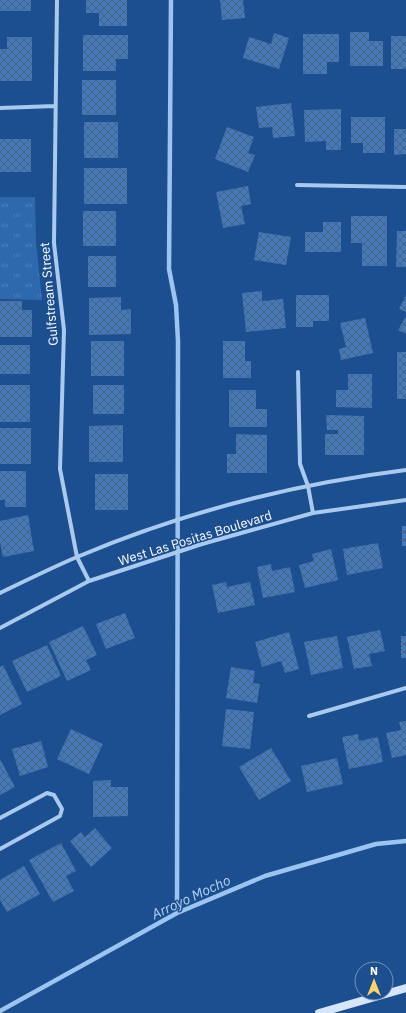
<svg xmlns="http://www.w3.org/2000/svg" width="406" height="1013" font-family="'IBM Plex Sans',sans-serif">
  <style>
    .park { fill: url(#park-tufts) }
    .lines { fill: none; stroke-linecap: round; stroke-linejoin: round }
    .stream { stroke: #9cc4f0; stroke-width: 4.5 }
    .building { fill: url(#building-cross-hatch) }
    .minor { stroke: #a9c9ee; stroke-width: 4 }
    .secondary { stroke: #d6e6fa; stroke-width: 8 }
    .labels { text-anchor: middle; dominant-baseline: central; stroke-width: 3; stroke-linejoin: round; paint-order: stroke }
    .street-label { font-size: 13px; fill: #fff; stroke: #1b4f8f }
    .water-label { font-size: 14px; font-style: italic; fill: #b5d3f5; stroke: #1b4f8f }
  </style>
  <defs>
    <pattern id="park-tufts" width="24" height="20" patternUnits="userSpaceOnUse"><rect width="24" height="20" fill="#2e69ad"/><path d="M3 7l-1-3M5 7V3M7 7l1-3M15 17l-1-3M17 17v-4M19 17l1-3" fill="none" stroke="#4d80b9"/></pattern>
    <pattern id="building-cross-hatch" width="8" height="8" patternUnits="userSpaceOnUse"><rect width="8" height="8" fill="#4478b7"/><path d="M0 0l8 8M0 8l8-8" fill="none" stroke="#486282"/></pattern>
  </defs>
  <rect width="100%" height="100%" fill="#1b4f8f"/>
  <path class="park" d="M0 197H35L36 242 42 300 0 299Z"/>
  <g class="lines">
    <path class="stream" d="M171 0 169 269 176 305 178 341 177 913
      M0 1011 177 913 265 876 376 844 406 841"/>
  </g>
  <path class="building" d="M0 0H31V11H0Z
    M86 0H127V26H99V13H86Z
    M220 0H243L245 18 222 20Z
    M350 32H369V41H383V66H350Z
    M274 33 289 38 279 69 243 58 249 37 271 44Z
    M303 34H339V62H327V74H303Z
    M83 35H128V59H116V71H83Z
    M391 36H406V69H391Z
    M7 37H32V81H0V49H7Z
    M82 80H116V115H82Z
    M291 103 295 136 273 138 272 127 259 128 256 107Z
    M341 109V150H326V141L305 142 304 110Z
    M351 117H385V153H363V143H351Z
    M84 122H118V158H84Z
    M227 127 254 137 248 153 255 155 248 172 215 159Z
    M394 129H406V154L394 155Z
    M0 139H31V172H0Z
    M84 168H127V204H84Z
    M248 186 251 204 241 206 245 224 223 228 216 192Z
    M83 211H116V246H83Z
    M351 216H387V266H362V243H351Z
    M323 222H341V252H305V232H323Z
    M397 231H406V267H396Z
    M259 232 291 237 286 265 254 260Z
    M88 256H116V287H88Z
    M262 291V301L283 299 286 328 246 332 242 293Z
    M296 295H329V321H313V327H296Z
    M406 295V312L399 309Z
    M121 297V310L131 309V334L89 335V298Z
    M0 301H22V310H32V337H0Z
    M406 316V334L398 330Z
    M365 318 373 353 341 360 339 349 346 347 340 323Z
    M91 341H124V376H91Z
    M223 341H245V361H251V378H223Z
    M0 345H30V374H0Z
    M397 352H406V399H397Z
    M348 374H372V408L336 407V390H348Z
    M0 385H30V422H0Z
    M93 385H124V414H93Z
    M229 390H256V409H267V427H229Z
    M326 415 364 416V455H325V434H338V430H327Z
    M123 425V462H89V426Z
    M0 428H31V464H0Z
    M236 434 267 435V473H227V454H236Z
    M0 471H26V507H5V500H0Z
    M95 474H128V510H95Z
    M28 515 34 551 3 557 0 543V521Z
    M402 526H406V546H402Z
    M378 543 383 568 347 575 343 549Z
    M331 549 338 580 305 588 299 565 314 561 312 554Z
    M271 564 272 571 290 567 295 592 263 598 257 567Z
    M226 582 227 587 250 582 255 605 218 613 212 585Z
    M125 613 135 638 106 649 96 624Z
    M83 626 97 655 86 660 91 670 67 681 49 642Z
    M380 630 385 651 369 654 372 666 354 669 347 637Z
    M289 632 299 669 285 673 281 661 262 667 255 642Z
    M337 636 343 668 311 675 304 642Z
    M401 636H406V658H401Z
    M47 645 61 676 27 692 12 661Z
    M3 665 22 704 0 715V667Z
    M231 667 255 671 253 683 260 684 257 703 226 698Z
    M226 709 254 712 250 749 222 746Z
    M406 721V755L392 758 386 733 401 730 399 722Z
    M71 729 103 744 89 774 57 759Z
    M358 734 359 741 378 737 383 762 349 769 342 737Z
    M41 741 48 767 20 776 12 749Z
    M271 748 291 781 259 800 239 767Z
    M337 758 343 784 307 792 301 766Z
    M0 759 15 787 0 795Z
    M111 780V787H128V816L93 817V781Z
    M95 828 112 848 91 867 70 841 81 832 85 837Z
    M61 843 76 871 66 876 74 891 53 902 29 860Z
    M24 866 40 894 7 912 0 900V880Z"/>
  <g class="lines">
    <path class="minor" d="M57 0 54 243 64 330 60 469 77 557 89 581
      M0 108 55 106
      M297 185 406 187
      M298 372 300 464 308 486 313 513
      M0 593C25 581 51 568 77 557 181 513 294 484 406 470
      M0 628 89 581 202 544 313 513 406 500
      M309 716 406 688
      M0 818 47 793 54 795 62 809 60 816 0 849"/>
    <path class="secondary" d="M319 1013 406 988"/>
  </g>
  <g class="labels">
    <g class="street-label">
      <text transform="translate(49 294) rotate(-95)">Gulfstream Street</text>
      <text transform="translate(195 538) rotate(-17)">West Las Positas Boulevard</text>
    </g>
    <g class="water-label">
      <text transform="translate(191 897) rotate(-25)">Arroyo Mocho</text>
    </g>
  </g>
  <g transform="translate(374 981)"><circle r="19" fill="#1b4f8f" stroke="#7695bc"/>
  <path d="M0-3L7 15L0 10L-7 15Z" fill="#ffd166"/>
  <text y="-6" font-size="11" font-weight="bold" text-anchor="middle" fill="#ffffff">N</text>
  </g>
</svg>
